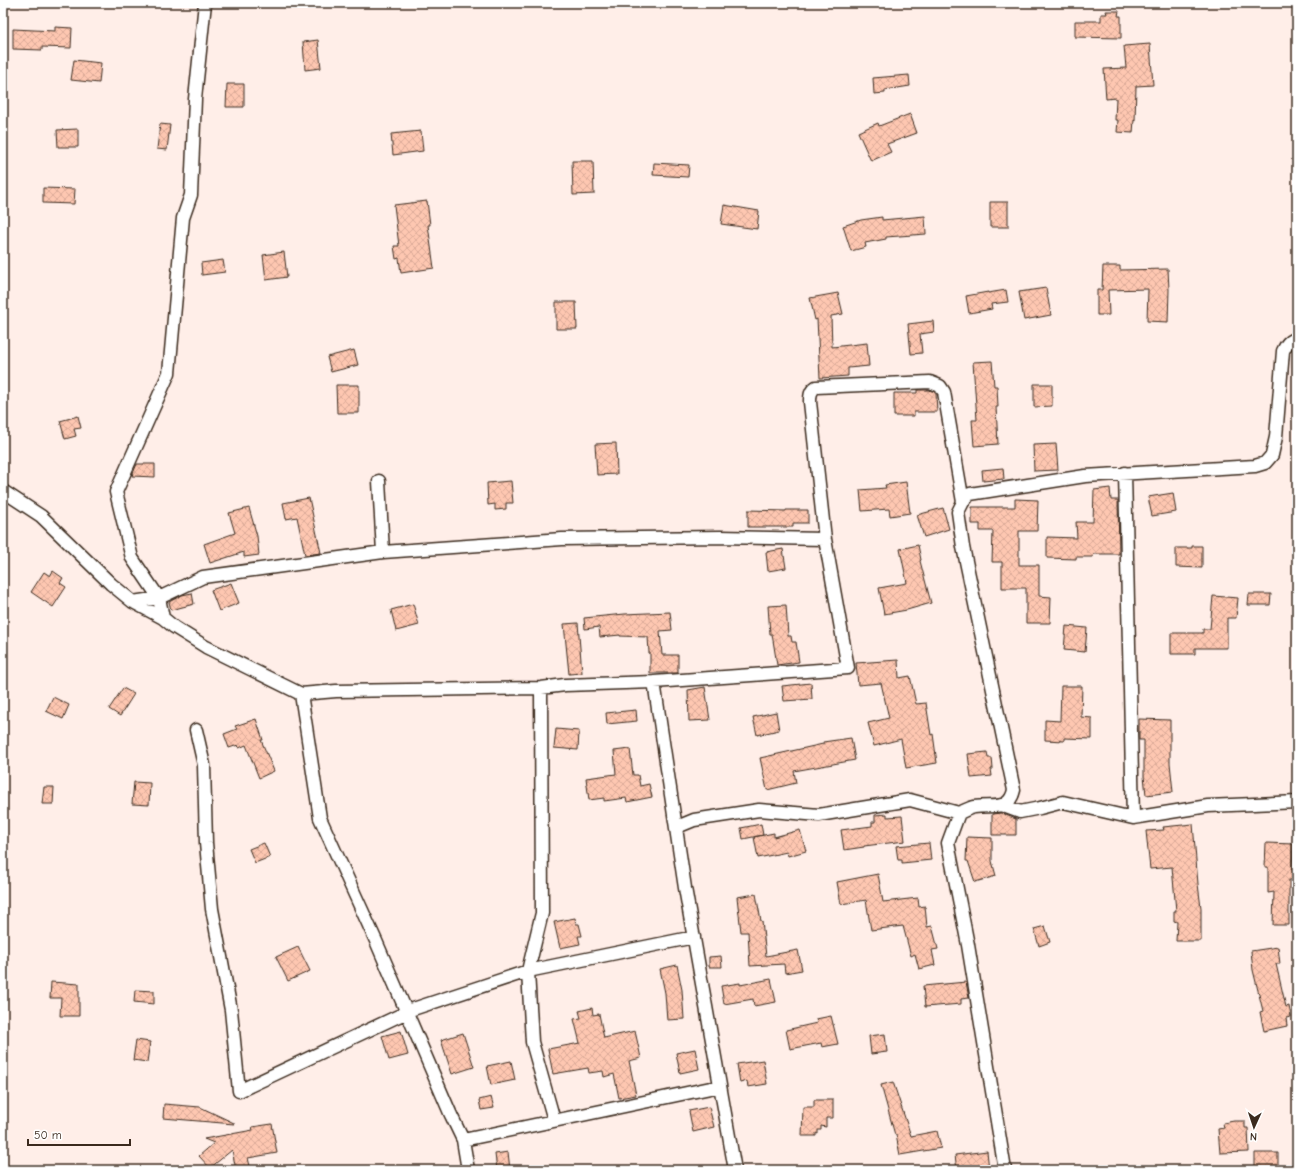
<svg xmlns="http://www.w3.org/2000/svg" width="1300" height="1173" font-family="'Comic Neue',sans-serif">
  <style>
    .building { fill: url(#building-cross-hatch); stroke: #3b2a1e }
    .lines { fill: none; stroke-linecap: round; stroke-linejoin: round }
    .minor-casing { stroke: #3b2a1e; stroke-width: 15 }
    .minor { stroke: #fff; stroke-width: 12 }
  </style>
  <defs>
    <pattern id="building-cross-hatch" width="8" height="8" patternUnits="userSpaceOnUse"><rect width="8" height="8" fill="#fec7b1"/><path d="M0 0l8 8M0 8l8-8" fill="none" stroke="#dbab98"/></pattern>
  </defs>
  <rect width="100%" height="100%" fill="#ffeee8"/>
  <filter id="ink" filterUnits="userSpaceOnUse"><feTurbulence type="fractalNoise" baseFrequency=".025" numOctaves="2"/><feDisplacementMap in="SourceGraphic" scale="8" xChannelSelector="R" yChannelSelector="G"/><feConvolveMatrix kernelMatrix="1 2 1 2 8 2 1 2 1" color-interpolation-filters="sRGB"/></filter>
  <g filter="url(#ink)">
    <path class="building" d="M1106 11H1119L1118 16H1121V38L1075 37V21H1101V14H1107Z
      M55 27 72 28 71 48 42 47V50L13 49V29L55 31Z
      M318 40 321 68 305 70 303 42Z
      M1150 44 1153 85 1136 86 1135 121 1134 120 1133 133 1117 132 1118 120H1115L1116 98 1106 99 1104 69 1126 68 1124 46Z
      M74 60 101 63 99 83 71 80Z
      M909 75 910 86 885 90V93L874 94 873 78Z
      M227 84H244V107H226Z
      M910 114 917 133 887 144 891 152 871 161 858 132 878 123 879 126Z
      M160 124 170 125 167 150 157 149Z
      M78 129V147H58L57 130Z
      M421 131 423 151 393 155 391 134Z
      M572 161H593L594 194 573 195Z
      M654 163 689 165 688 177 653 175Z
      M43 188 75 189 74 204 43 203Z
      M427 201 430 225H428L434 268 401 273 399 258 396 259 394 246H399L394 205Z
      M990 202H1008V227H990Z
      M724 205 759 211 757 229 721 224Z
      M925 216 926 234 886 237V239L865 243 866 247 851 251 843 226 861 220 882 217V220Z
      M284 252 287 277 266 280 263 255Z
      M223 260 225 272 202 275 201 263Z
      M1103 266H1120V270L1168 269 1169 290 1168 322 1147 321 1148 289 1108 290 1109 315H1097V290H1102Z
      M1046 288 1051 315 1024 320 1019 292Z
      M1006 290 1008 302 991 304 992 309 969 313 966 296 988 292V293Z
      M838 293 843 314 831 316 832 347 867 343 869 366 848 368V376L820 378 817 319 815 320 810 298Z
      M556 302H576L577 329H556Z
      M933 321 934 332 920 334 922 353 911 354 908 324Z
      M354 350 358 365 331 372 327 357Z
      M992 361 994 386H997L998 407H996L998 444 974 446 972 420H977L973 362Z
      M1034 384H1052V406L1034 407Z
      M336 385H359V413H337Z
      M917 390H929L935 392 936 394 937 412H914V416H894V393H917Z
      M78 416 81 428 74 429 76 436 65 439 60 421Z
      M616 443 617 474 597 475 595 444Z
      M1056 444 1058 470 1034 471 1033 445Z
      M137 464H155V477L132 476 133 473Z
      M1003 468 1004 479 983 481 982 470Z
      M511 481 513 503H506V509L495 510V504L488 505 487 483Z
      M906 482 910 513 890 516 889 509 862 511 860 490 886 488 885 485Z
      M1110 488 1111 500H1118L1119 554H1094L1093 557H1076V559L1047 558V537L1077 538 1076 522H1093L1094 490Z
      M1173 493 1176 512 1152 516 1148 497Z
      M309 498 321 553 305 555 297 517 286 519 283 503Z
      M1015 499 1038 500 1037 531H1019V565H1039V596L1051 597 1050 623H1026V588H1002V562H992L993 531H980V524H972V507H1015Z
      M249 508 257 536 259 555 244 557V552L210 563 204 544 235 533 229 513Z
      M943 508 949 529 924 537 917 515Z
      M748 510 786 511V510H808V523H793V527H748Z
      M918 545 921 560 920 561 931 603 907 610 884 614 879 588 907 583 900 549Z
      M1192 546H1202V568L1176 567V548H1192Z
      M783 549 786 568 768 571 766 552Z
      M53 571 63 578 60 583 66 587 53 607 31 592 44 572 50 576Z
      M231 583 239 603 219 611 211 590Z
      M192 593 194 604 171 610 169 602 182 595Z
      M1249 594H1271L1270 605H1248Z
      M1213 596 1238 598 1236 618H1227V648H1195V654H1171V633H1203V629H1210Z
      M413 604 419 625 396 631 391 610Z
      M786 605 788 636H791L792 642H796L799 662 777 665 772 634H770L768 606Z
      M670 612 672 630 660 631 662 655H678V673H650V653H649L648 637 620 636V635L600 637 599 627 585 629 584 618 625 614Z
      M578 623 582 673 569 674 564 624Z
      M1066 626 1087 628 1085 652 1064 650Z
      M898 660 899 678 910 676 916 704 926 703 931 735 933 734 937 763 906 768 901 739 874 746 868 723 889 718 881 683 858 685 856 663Z
      M811 683 812 699 784 701 782 686Z
      M1061 686H1082L1081 717 1092 718V739L1064 738V741L1045 740V720L1060 721Z
      M705 687 710 720 689 721 688 690Z
      M123 688 134 694 120 716 109 709Z
      M53 697 69 705 63 719 46 711Z
      M636 710 637 721 607 724 606 713Z
      M776 712 779 730 757 735 753 717Z
      M256 719 263 740H261L274 771 259 778 246 745 239 748 238 745 229 748 224 734 237 729 235 726Z
      M1139 719 1170 720V763L1173 792 1146 795 1144 776V740H1139Z
      M556 729 579 731 578 750 554 748Z
      M851 738 855 760 794 771 796 783 767 790 760 758 823 744V742Z
      M630 749 633 775H638L640 786 649 784 652 797 627 802 626 798 604 801V798L589 800 586 778 616 774 614 751Z
      M987 752 988 758H992L993 769H991L992 776 971 778 968 754Z
      M134 782 150 783 149 805 132 804Z
      M44 787H54L53 804H42Z
      M1001 813 1016 819V835H992V814Z
      M887 814V817L902 816 905 841 864 846V847L844 850 841 830 872 826V822H875V815Z
      M761 824 763 835 743 839 741 828Z
      M1193 824 1198 884 1201 908V941H1176L1177 922 1174 921V911H1176L1172 867 1150 869 1146 831 1164 830 1163 827Z
      M800 830 806 851 788 856 787 852 758 858 754 837 774 833V837Z
      M967 837 992 838V861L996 876 975 882 968 861H966Z
      M264 843 270 857 255 863 249 849Z
      M929 843 931 860 902 863V860H898L896 846Z
      M1266 843 1293 844 1292 870H1294V880H1289V925H1273L1274 892 1268 893V867H1265Z
      M878 874 883 902 918 898 919 907 925 906 927 927 932 926 938 949 932 950 935 965 919 969 915 954 911 956 903 926 871 930 866 900 841 904 837 882Z
      M756 894 761 921H762L766 956 798 950 802 970 785 973 784 964 750 966 748 932H741L737 897Z
      M575 918 576 924H579L582 936H578L580 944 560 948 554 922Z
      M1045 926 1050 942 1039 946 1034 929Z
      M298 947 310 971 288 981 276 957Z
      M1278 947 1280 964H1276L1286 1007 1289 1006 1291 1017 1286 1018 1287 1026 1264 1031 1260 1012 1263 1011 1253 970 1251 951Z
      M721 956 722 967H709V957Z
      M677 965 682 990 684 1019 667 1020 665 993 660 969Z
      M771 979 776 1002 754 1006 753 999 724 1004 721 986 740 983V985Z
      M51 982 79 984V1016H60L61 998H50Z
      M966 982 969 998 961 999V1004L925 1007 923 986Z
      M135 990 154 991V1004L134 1002Z
      M592 1008 593 1015 599 1014 604 1038 635 1031 641 1058 629 1061 636 1095 619 1098 614 1074 604 1077 603 1071 589 1073 588 1068 553 1074 548 1049 580 1043 574 1019 581 1018 579 1011Z
      M831 1016 838 1044 822 1047 821 1043 790 1049 786 1030 817 1023 816 1019Z
      M401 1031 408 1055 389 1060 382 1036Z
      M463 1033 474 1067 452 1074 441 1040Z
      M885 1034 887 1052 871 1054 869 1036Z
      M136 1040 150 1042 147 1062 133 1060Z
      M695 1049 699 1069 680 1073 676 1053Z
      M763 1060 767 1084 748 1087 747 1081 740 1083 737 1064Z
      M511 1061 515 1080 491 1085 487 1066Z
      M893 1082 911 1136 937 1131 941 1148 900 1155 896 1135H895L881 1085Z
      M491 1097 494 1108 481 1110 479 1100Z
      M814 1100H833V1118H826V1127L821 1126V1130H818V1134L816 1133V1136H802L803 1107H814Z
      M164 1104 200 1107 234 1123V1124L163 1118Z
      M709 1107 714 1127 693 1132 689 1111Z
      M1234 1121H1245V1128H1248L1249 1152 1220 1153 1218 1129 1224 1128 1223 1123Z
      M272 1124 277 1153 248 1158 251 1170H236L232 1150 210 1168 199 1156 214 1143 204 1139 253 1130 252 1127Z
      M987 1151 989 1170H957L955 1155Z
      M508 1152 510 1170H497L495 1154Z
      M1255 1153H1278V1170H1255Z"/>
    <g class="lines">
      <defs>
        <path id="minor" d="M1125 473 1133 818
          M379 481 383 552
          M3 491 41 516 111 584 133 602 163 618 174 627 206 647 301 694 320 818 376 941 451 1115 463 1140 468 1170
          M133 602 159 598 203 577 383 552 562 539 720 537 825 539
          M163 618 159 598 132 558 116 492 169 373 183 218 191 195 195 99 205 3
          M654 682 685 888 735 1170
          M541 688 542 913 528 971 532 1042 554 1120
          M301 694 336 691 541 688 565 685 654 682 848 668 825 539 810 402C810 396 810 391 816 387L930 382 940 386 944 392 963 502
          M196 730 204 765 206 843 212 909 231 1010 239 1091 407 1012V1011L528 971 694 937
          M1001 805 1020 812 1040 808 1063 802 1133 818 1208 806 1297 802
          M677 827 694 820 759 810 819 815 910 800 959 813
          M463 1140 720 1086
          M1005 1170 968 945 948 843 959 813C964 811 969 808 974 807 993 804 1009 812 1014 790L963 547 958 512 963 502 970 494 1085 476 1255 466 1265 463 1272 455 1276 437 1283 351C1286 345 1289 339 1297 339"/>
      </defs>
      <use href="#minor" class="minor-casing"/>
      <use href="#minor" class="minor"/>
    </g>
  </g>
  <rect width="1300" height="1173" fill="none" stroke="#fff" stroke-width="16"/>
  <rect x="8" y="8" width="1284" height="1157" fill="none" stroke="#3b2a1e" stroke-width="1.5" filter="url(#ink)"/>
  <g transform="translate(1254 1127) rotate(183)" stroke="#ffffff" stroke-width="3" paint-order="stroke">
  <path d="M0-3L7 15L0 10L-7 15Z" fill="#3b2a1e"/>
  <text y="-6" font-size="11" font-weight="bold" text-anchor="middle" fill="#3b2a1e">N</text>
  </g>
  <path d="M28 1139v6h102v-6" fill="none" stroke="#3b2a1e" stroke-width="2"/>
  <text x="34" y="1139" font-size="12" fill="#3b2a1e" stroke="#ffffff" stroke-width="3" paint-order="stroke">50 m</text>
</svg>
